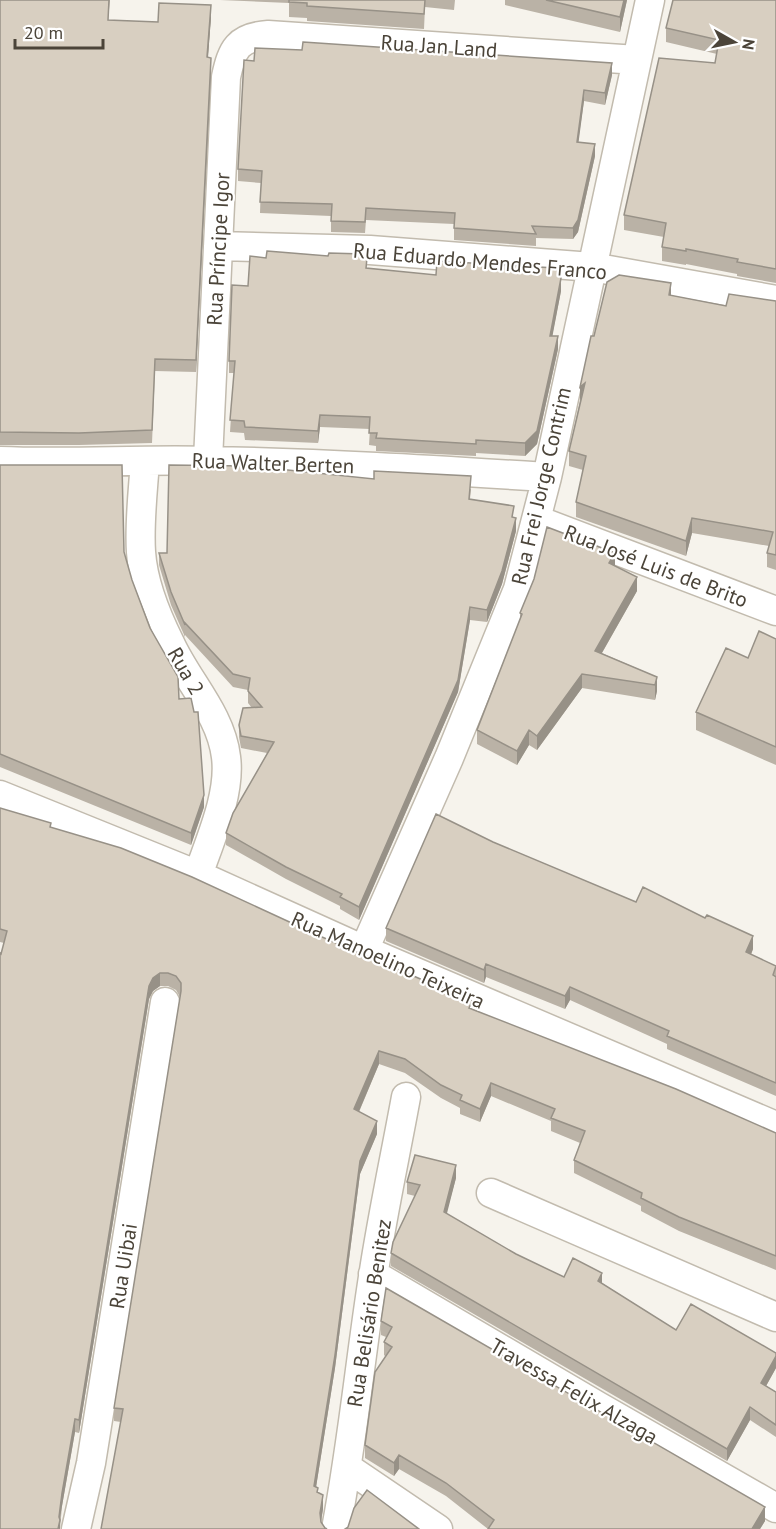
<svg xmlns="http://www.w3.org/2000/svg" width="776" height="1529" font-family="'PT Sans',sans-serif">
  <style>
    .lines { fill: none; stroke-linecap: round; stroke-linejoin: round }
    .street-casing { stroke: #c2bbae; stroke-width: 31 }
    .street { stroke: #fff; stroke-width: 28 }
    .wall { fill: #bab2a6 }
    .shaded-wall { fill: #979187 }
    .building { fill: #d8cfc1; stroke: #979187; stroke-width: 1.5 }
    .labels { text-anchor: middle; dominant-baseline: central; stroke-width: 4.5; stroke-linejoin: round; paint-order: stroke }
    .street-label { font-size: 21px; fill: #4b4439; stroke: #fff }
  </style>
  <rect width="100%" height="100%" fill="#f6f3ec"/>
  <g class="lines">
    <defs>
      <path id="street" d="M218 246 370 250 592 267 776 300
        M208 460 226 77C232 49 238 37 268 35L637 60
        M0 461C70 464 140 459 210 461 322 463 434 470 547 477
        M145 461C143 491 139 523 141 552 143 582 157 617 170 643 187 681 221 714 226 757 231 794 210 840 198 875
        M537 520 776 611
        M0 795 198 875 364 950 776 1126
        M364 950 449 758 518 589 547 477 650 0
        M491 1193 776 1317
        M373 1274 598 1406 776 1508
        M348 1468 438 1529
        M76 1529 91 1463 165 1002
        M336 1529C352 1445 360 1361 373 1277 382 1217 395 1157 406 1097"/>
    </defs>
    <use href="#street" class="street-casing"/>
    <use href="#street" class="street"/>
  </g>
  <path class="wall" d="M0 0H110L108 20 158 22 211 17 208 57 211 70 196 372 155 371 152 443 79 445H0Z
    M220 0H455L454 10 425 7 424 29 307 21V18L289 17V3Z
    M505 0H627L620 32 505 5Z
    M776 0V283L737 276V274L686 264V265L662 261V247L664 237 624 230V215L715 63 717 54 666 42V28Z
    M612 75 605 105 584 101 578 142 595 156 578 232 573 239 536 238V246L454 240V224L366 220 365 233 331 232V216L260 213 261 183 238 181V169Z
    M328 256 363 258 367 268 561 291 552 336 558 349 537 444 525 456 476 453V456L376 451V446L369 445 370 429 320 427 318 443 245 440 244 433 230 432 234 373H229V361L248 286 266 258Z
    M671 296 726 306 776 301V570L767 567V553L769 546 692 533 686 556 576 517V502L583 470 569 466V451L594 336Z
    M0 465 124 552 132 580 179 699 204 807 191 845 0 767Z
    M471 489 470 499 514 518 516 531 502 584 487 622 470 620 458 692 359 920 340 909V906L286 879 226 845V833L267 753 241 748 239 737V725L252 708 248 703V690L233 687 185 635V637L171 605 159 565V553H167Z
    M615 566 637 591 602 653 657 677V691L655 700 582 688 537 750 529 745 517 765 477 744V730L520 620V613Z
    M776 639V765L696 730V712L748 658Z
    M0 808 51 827 472 1009 776 1133V1270L679 1231 641 1211V1206L574 1173V1160L580 1143 551 1131V1121L491 1096 480 1122 460 1114V1108L441 1098 405 1073 379 1064 359 1112 377 1134 360 1174 335 1368 316 1487 323 1509 321 1522 121 1422 114 1421V1408L180 997 176 990 168 986H160L153 991 149 999 79 1433 75 1432 62 1506 60 1529 1 954 4 943 0 942Z
    M493 842 636 902 753 949 751 955 776 966V1096L667 1049V1044L570 1000 565 1009 486 977 484 983 386 941V928Z
    M456 1178 446 1214 516 1254 564 1277 602 1283 676 1330 776 1368 766 1386 776 1392V1437L750 1420 727 1461 391 1266V1253L415 1196 407 1194V1182Z
    M381 1321 765 1521 760 1529H488L446 1496 399 1469 394 1476 365 1458V1445L385 1356 384 1355V1342L386 1337 381 1335Z"/>
  <path class="shaded-wall" d="M624 0H627L620 32V17Z
    M211 5V17L207 70V57Z
    M211 58V70L196 372V360Z
    M612 63V75L605 105V93Z
    M584 90V101L577 154V142Z
    M595 144V156L578 232 573 239V228Z
    M561 278V291L550 349V336Z
    M671 283V298L669 295Z
    M558 336V349L537 444 525 456V443Z
    M585 383 580 402V387Z
    M320 415V427L318 443V431Z
    M516 518V531L502 584 487 622V610Z
    M692 518V533L686 556V541Z
    M615 553V567L609 563Z
    M637 577V591L595 665V651Z
    M470 607V620L458 692 359 920V907Z
    M582 674V688L537 750V736Z
    M657 677V691L655 700V685Z
    M529 730V745L517 765V751Z
    M204 795V807L191 845V833Z
    M753 936V949L746 966V952Z
    M486 964V977L484 983V970Z
    M160 973V986L153 991 149 999 79 1433V1420L149 986 153 978Z
    M570 987V1000L565 1009V996Z
    M379 1051V1064L354 1123V1109Z
    M491 1083V1096L480 1122V1109Z
    M377 1121V1134L360 1174 335 1368 314 1500V1486L360 1161Z
    M456 1165V1178L444 1225V1212Z
    M602 1273V1286L598 1281Z
    M776 1356V1368L761 1395V1383Z
    M750 1407V1420L727 1461V1449Z
    M75 1419V1432L62 1506 59 1523 60 1520V1529H58L59 1517 62 1493Z
    M399 1455V1469L394 1476V1463Z
    M323 1495V1509L320 1527V1513Z
    M765 1507V1521L760 1529H752Z"/>
  <path class="building" d="M0 0H109L108 20 158 22 159 3 211 5 207 57 211 58 196 360 155 359 152 430 79 433 0 432Z
    M289 0H425L424 14 307 6V3L289 2Z
    M546 0H624L620 17Z
    M673 0H776V269L737 262 738 259 686 249V251L662 247 666 223 624 215 659 58 715 63 719 40 666 28Z
    M303 42 612 63 605 93 584 90 577 142 595 144 578 220 573 228 532 226 536 234 454 228 455 213 366 208 365 222 331 221 332 204 260 202 262 171 238 169 244 60 254 61 255 48 302 50Z
    M267 251 328 256 329 253 363 254 362 258H367L366 268 436 275 437 261 556 268 561 278 550 336H558L537 431 525 443 476 440V444L376 438 377 433H369L370 417 320 415 318 431 245 427 244 421 230 420 235 361H229L232 285 248 286 250 256 266 258Z
    M619 275 671 283 669 295 726 306 729 294 776 301V555L767 553 773 532 692 518 686 541 576 502 586 456 569 451 585 383 580 387 591 336H594L607 282Z
    M0 465H122L124 552 132 580 150 628 178 677 179 699 191 698 194 712H198L204 795 191 833 0 754Z
    M169 465 248 466 374 479V471L471 476 469 499 514 506 512 517 516 518 502 571 487 610 470 607 458 680 359 907 340 897 342 894 286 867 226 833 233 813 274 742 241 736 239 725 243 708 262 707 248 691 250 678 233 674 185 623V625L171 592 159 553H167Z
    M547 527 615 553 609 563 637 577 595 651 657 677 655 685 582 674 537 736 529 730 517 751 477 730 522 614 520 613 534 579Z
    M759 631 776 639V747L696 712 726 648 748 658Z
    M0 808 51 823 50 827 121 848 192 877 322 937 472 1001 469 1008 676 1089 776 1133V1256L679 1217 641 1198 642 1193 574 1160 585 1131 551 1118 555 1109 491 1083 480 1109 460 1100 462 1095 441 1085 405 1059 379 1051 354 1109 377 1121 360 1161 335 1355 314 1486 318 1488 317 1492 323 1495 320 1513 321 1522 325 1528 327 1529H101L123 1409 114 1408 181 991V983L176 976 168 973H160L153 978 149 986 79 1420 75 1419 62 1493 59 1517 60 1520 58 1529H0V953L1 954 7 931 0 929Z
    M436 814 493 842 636 902 643 887 705 918 707 915 753 936 746 952 776 966 773 975 776 977V1083L667 1036 669 1031 570 987 565 996 486 964 484 970 386 928Z
    M415 1155 456 1165 444 1212 516 1254 564 1277 573 1258 602 1273 598 1281 676 1330 691 1304 776 1353V1356L761 1383 776 1392V1425L750 1407 727 1449 391 1253 393 1242 420 1185 407 1182Z
    M386 1288 765 1507 752 1529H488L494 1520 446 1483 399 1455 394 1463 365 1445 375 1372 392 1347 384 1342 392 1327 381 1321Z
    M367 1490 419 1529H345L348 1527 354 1508Z"/>
  <g class="labels">
    <g class="street-label">
      <text transform="translate(439 46) rotate(4)">Rua Jan Land</text>
      <text transform="translate(218 249) rotate(-87)">Rua Príncipe Igor</text>
      <text transform="translate(480 261) rotate(5)">Rua Eduardo Mendes Franco</text>
      <text transform="translate(273 463) rotate(2)">Rua Walter Berten</text>
      <text transform="translate(541 486) rotate(-77)">Rua Frei Jorge Contrim</text>
      <text transform="translate(656 566) rotate(21)">Rua José Luis de Brito</text>
      <text transform="translate(186 671) rotate(60)">Rua 2</text>
      <text transform="translate(388 960) rotate(24)">Rua Manoelino Teixeira</text>
      <text transform="translate(123 1266) rotate(-81)">Rua Uibai</text>
      <text transform="translate(369 1313) rotate(-81)">Rua Belisário Benitez</text>
      <text transform="translate(574 1391) rotate(30)">Travessa Felix Alzaga</text>
    </g>
  </g>
  <g transform="translate(734 42) rotate(99)" stroke="#ffffff" stroke-width="4.5" paint-order="stroke">
  <path d="M0-4.5L10 22L0 15L-10 22Z" fill="#4b4439"/>
  <text y="-9" font-size="16" font-weight="bold" text-anchor="middle" fill="#4b4439">N</text>
  </g>
  <path d="M15 39v9h88v-9" fill="none" stroke="#4b4439" stroke-width="3"/>
  <text x="24" y="39" font-size="18" fill="#4b4439" stroke="#ffffff" stroke-width="4.5" paint-order="stroke">20 m</text>
</svg>
